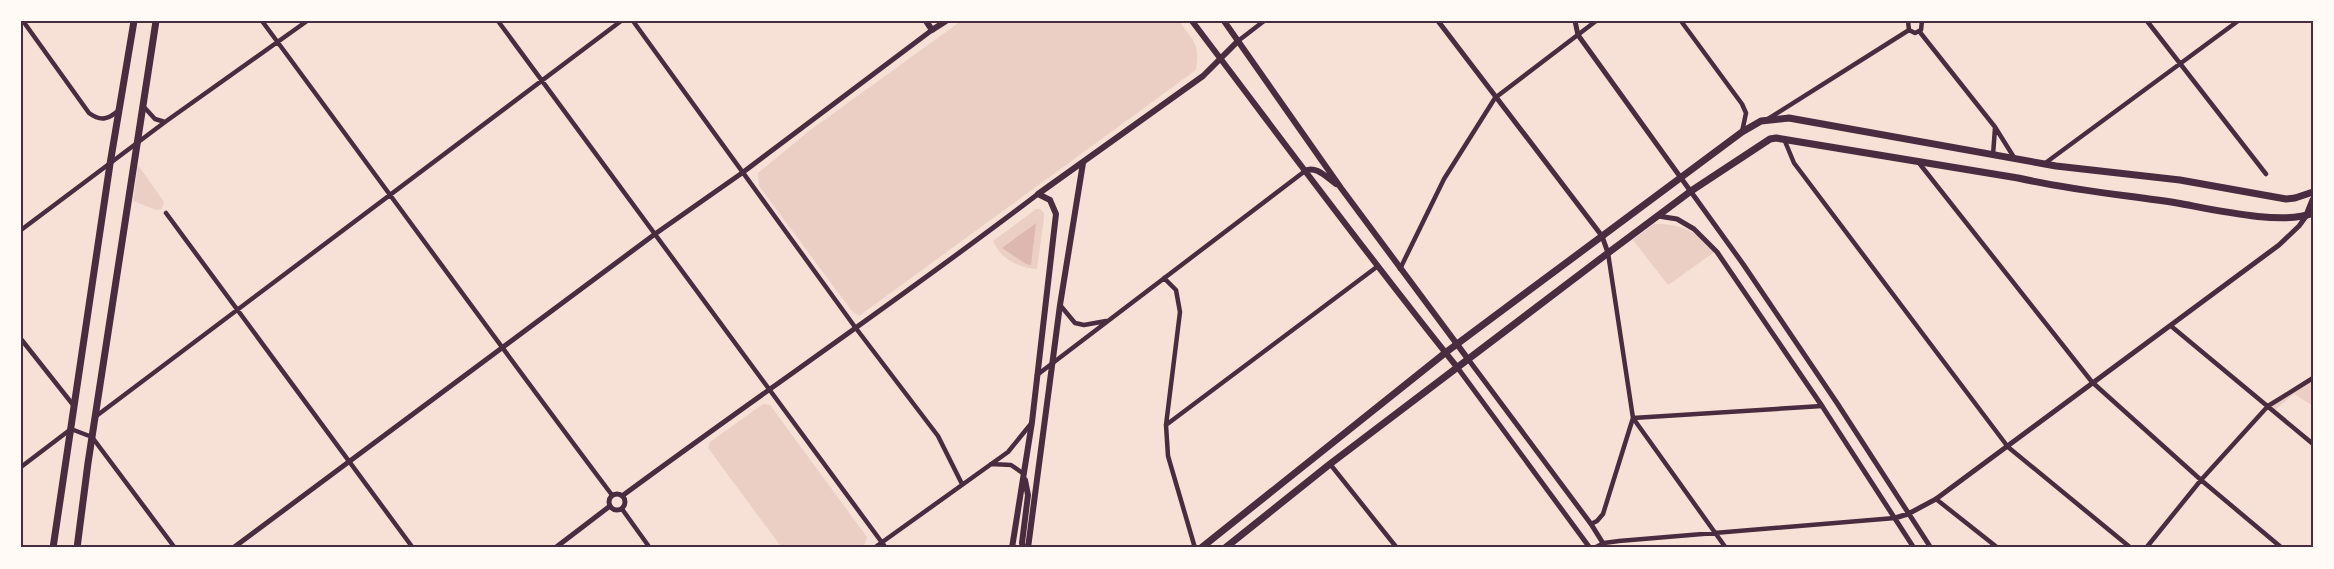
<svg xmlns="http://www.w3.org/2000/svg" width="2334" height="569" font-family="Quicksand,sans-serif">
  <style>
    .green { fill: #ebcfc5 }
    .water { fill: #dcb8b0 }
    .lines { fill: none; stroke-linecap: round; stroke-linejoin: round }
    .minor { stroke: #4a2c40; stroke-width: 4.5 }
    .tertiary { stroke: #4a2c40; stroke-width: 5 }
    .secondary { stroke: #4a2c40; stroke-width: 6 }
    .primary { stroke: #4a2c40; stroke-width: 7 }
    .neatline { fill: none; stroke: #4a2c40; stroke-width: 2 }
  </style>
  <rect width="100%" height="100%" fill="#f7e1d7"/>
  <path class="green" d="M961 21H1179C1194 41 1200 44 1196 70L859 316 851 310 759 186 758 173 809 131Z
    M138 165 164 202 162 209 156 210 133 201Z
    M1036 209H1040L1044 213V218L1037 269C1019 268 1000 259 993 241Z
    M1654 224C1684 224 1694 231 1716 251L1668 285 1633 240Z
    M2313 380V406L2294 394 2275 410 2269 405Z
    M763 404 770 405 867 537 865 544 859 548H782L708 448 710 442Z"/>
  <path class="water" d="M1036 223 1031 265 1026 264 1002 248Z"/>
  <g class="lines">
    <path class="minor" d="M23 21 89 113C101 122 109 119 119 110
      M262 21C379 179 494 338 612 495
      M498 21 886 548
      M633 21 855 327 938 436 962 484
      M1681 21 1742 104 1746 113 1742 132
      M1908 21 1909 30 1915 33 1921 30 1922 21
      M2147 21 2266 174
      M1919 31 1995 127 2015 159
      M1238 41 1264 21
      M144 107 155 119 165 122
      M1768 119 1909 30
      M1784 139 1794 163 2008 447 2131 548
      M1993 155 1995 128
      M1919 163 2092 382 2201 480 2282 548
      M2044 164 2238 21
      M166 213 413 548
      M21 230 165 122 307 21
      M1608 253 1633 418 1726 548
      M1400 269 1444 179 1495 98 1596 21
      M1164 278 1176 290 1180 312 1166 425 1168 456 1195 548
      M1060 305 1075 323 1084 325 1106 321
      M2171 326 2313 444
      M21 339 74 406
      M1037 375 1305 171
      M95 417 621 21
      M1166 425 1378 266
      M991 464 1011 465 1024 474
      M1330 464 1397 548
      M21 467 71 429 92 437 175 548
      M1936 499 1998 548
      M622 509 650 548
      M1591 524 1597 521 1603 514 1633 418 1822 406
      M874 548 1008 452 1030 425
      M1594 548 1604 543 1619 541 1895 518
      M2146 548 2201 480 2268 406 2313 378"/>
    <path class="tertiary" d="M1438 21 1602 236 1608 253
      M1575 21 1578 35 1743 264 1837 403 1931 548
      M1658 216 1677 219 1694 229 1717 252 1822 406 1914 548
      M1468 359 1591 524 1606 548
      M1457 367 1590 548
      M609 502a8 8 0 1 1 16 0a8 8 0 1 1-16 0Z
      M622 496C760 394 902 298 1038 194
      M1895 518 1908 514 1936 499 2279 245 2299 226 2307 215
      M233 548 655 234 742 173 932 30
      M555 548 610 506"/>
    <path class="secondary" d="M926 21 932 30 946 21
      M1192 21C1280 137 1366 254 1457 367
      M1224 21 1341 188 1468 359
      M1305 171C1316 165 1327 178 1336 184
      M1012 548 1032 422 1056 214 1050 200 1038 194 1203 76 1238 41
      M1023 548 1022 543 1028 495 1025 480
      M1028 548 1060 305 1083 163"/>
    <path class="primary" d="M2307 215 2313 200
      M53 548 110 164 134 21
      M77 548 88 463 156 21
      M1201 548 1445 353 1742 132 1761 121 1789 118 2056 166 2180 180 2286 199 2295 198 2313 192
      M1225 548 1330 464 1608 253 1691 191 1770 139 1776 138 2018 178C2071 190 2124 195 2177 203 2211 209 2283 226 2313 213"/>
  </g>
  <rect width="2334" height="569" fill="none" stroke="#fffaf5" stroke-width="45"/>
  <rect x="22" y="22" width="2290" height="524" class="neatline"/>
</svg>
